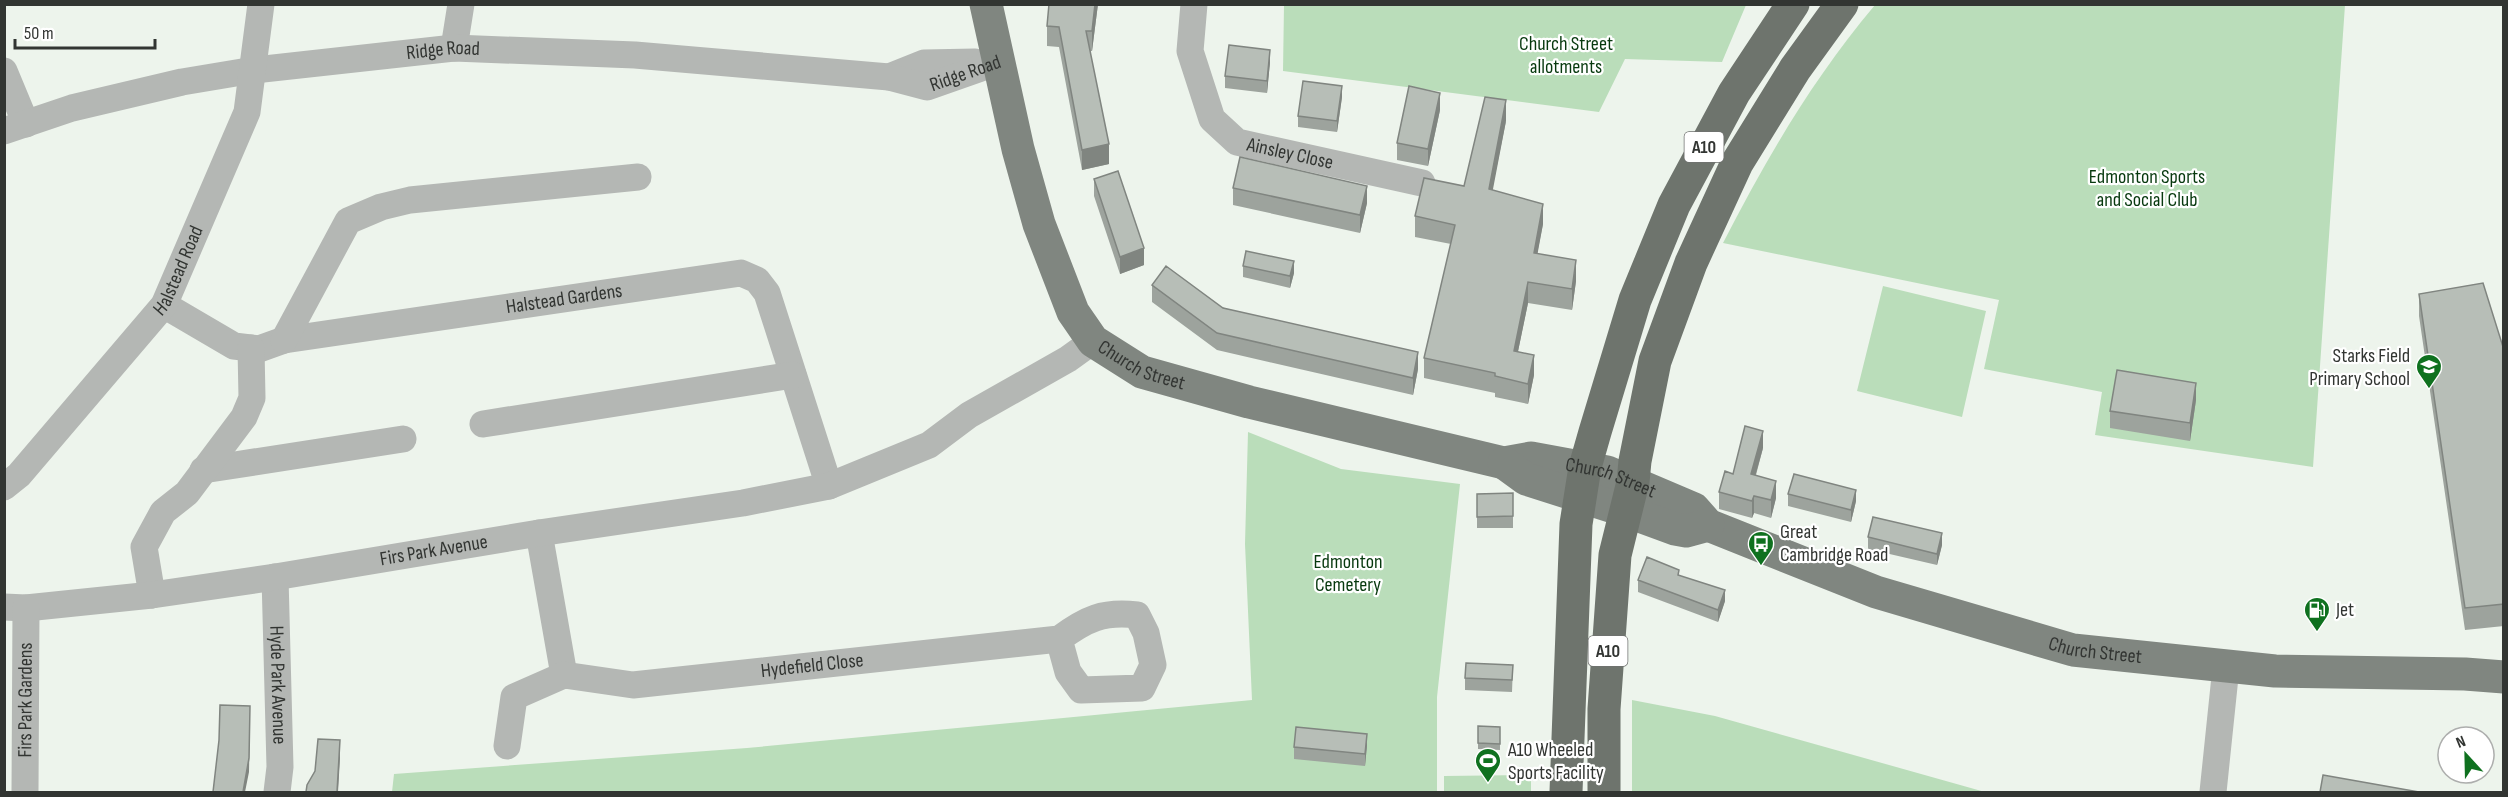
<svg xmlns="http://www.w3.org/2000/svg" width="2508" height="797" font-family="'Sofia Sans Condensed',sans-serif">
  <style>
    .green { fill: #baddba }
    .lines { fill: none; stroke-linecap: round; stroke-linejoin: round }
    .minor { stroke: #b4b7b4; stroke-width: 27 }
    .major { stroke: #808680; stroke-width: 33 }
    .highway { stroke: #6e746d; stroke-width: 33 }
    .wall { fill: #9da39d }
    .shaded-wall { fill: #808580 }
    .building { fill: #b7beb7; stroke: #808580; stroke-width: 1.5 }
    .labels { text-anchor: middle; dominant-baseline: central; stroke-width: 4.5; stroke-linejoin: round; paint-order: stroke }
    .shield { fill: #fff; stroke: #707270; stroke-width: 1.5 }
    .shield-label { font-size: 18px; font-weight: bold; fill: #323532 }
    .park-label { font-size: 20px; fill: #07390e; stroke: #fff }
    .street-label { font-size: 20px; fill: #323532; stroke: #fff }
    .poi-label { font-size: 20px; fill: #323532; stroke: #fff; text-anchor: start }
  </style>
  <rect width="100%" height="100%" fill="#edf4ec"/>
  <path class="green" d="M1284 5H1746L1722 62 1625 59 1599 112 1283 71Z
    M1875 5H2345L2313 467 2095 435 2102 392 1984 369 1999 300 1723 243C1768 156 1812 80 1875 5Z
    M1883 286 1986 311 1962 417 1857 391Z
    M1248 432 1341 469 1460 484 1437 697V792H392L394 774 747 748 1252 700 1245 544Z
    M1632 700 1715 716 1985 792H1632Z
    M1531 775V792H1444V776Z"/>
  <g class="lines">
    <g class="minor">
      <path id="s1" d="M1194 4 1190 51 1212 119 1237 142 1422 183"/>
      <path d="M454 48 461 4"/>
      <path d="M4 71 26 124"/>
      <path d="M889 77 924 63 975 62"/>
      <path id="s2" d="M4 131 72 108 182 82 254 70 454 48 635 55 889 77 927 87 1001 61"/>
      <path id="s3" d="M164 305 234 346 259 349 284 340 741 273 757 280 767 293 829 486"/>
      <path d="M284 340 348 221 381 207 410 200 638 177"/>
      <path d="M483 424 793 375"/>
      <path d="M203 470 403 439"/>
      <path id="s4" d="M4 487 19 475 164 305 247 112 261 4"/>
      <path d="M539 533 564 675"/>
      <path id="s5" d="M275 577 280 767 277 792"/>
      <path d="M152 595 144 547 163 512 187 493 244 417 252 398 251 348"/>
      <path id="s6" d="M4 607 26 608 152 595 275 577 539 533 743 503 829 486 929 445 969 415 1068 359 1093 341"/>
      <path id="s7" d="M507 746 514 697 564 675 633 685 1059 639C1086 619 1103 611 1137 615L1146 633 1153 665 1142 688 1081 690 1068 672 1059 639"/>
      <path id="s8" d="M25 792 26 608"/>
      <path d="M2213 792 2226 667"/>
    </g>
    <g class="major">
      <path id="s9" d="M986 4 1018 149 1039 224 1073 312 1093 341 1142 372 1249 402 1504 463 1531 458 1607 472 1694 509 1708 525 1876 592 2073 650 2275 671 2465 674 2504 677"/>
      <path d="M1504 463 1526 479 1626 511 1675 529 1686 531 1708 525"/>
    </g>
    <path class="highway" d="M1566 792 1576 524 1585 467 1595 432 1635 300 1674 205 1734 93 1793 4
      M1604 792V709L1615 555 1633 482 1635 461 1655 361 1691 263 1737 163 1795 69 1842 4"/>
  </g>
  <path class="wall" d="M1049 4H1098L1092 51H1090L1109 164 1082 170 1059 47 1047 46V26Z
    M1270 62 1267 93 1225 88V76Z
    M1342 97 1337 132 1298 127V116Z
    M1440 110 1428 166 1397 160V143Z
    M1506 121 1492 190 1543 224 1537 254 1576 281 1572 310 1528 303 1518 351 1534 375 1528 404 1495 397V393L1424 378V358L1451 244 1415 237V216L1464 186Z
    M1094 179 1144 265 1120 274 1094 196Z
    M1233 188 1367 203 1360 233 1233 205Z
    M1243 266 1294 273 1290 288 1243 277Z
    M1152 285 1418 369 1413 395 1217 350 1152 302Z
    M2419 294 2504 350V626L2465 630 2419 316Z
    M2196 400 2190 441 2110 428V411Z
    M1763 448 1756 475 1776 498 1771 518 1754 513 1752 518 1719 509V492L1733 474Z
    M1513 493V528H1477V494Z
    M1788 494 1856 501 1851 522 1788 506Z
    M1868 537 1942 545 1937 565 1868 549Z
    M1679 575 1725 601 1718 622 1638 592V580Z
    M1513 665 1512 692 1465 690V678Z
    M1478 726 1500 727V750L1478 749Z
    M1367 745 1365 766 1294 759V747Z"/>
  <path class="shaded-wall" d="M1095 4H1098L1092 51V31Z
    M1270 50V62L1267 93V81Z
    M1342 86V97L1337 132V121Z
    M1440 93V110L1428 166V149Z
    M1506 100V121L1489 210V189Z
    M1109 144V164L1082 170V150Z
    M1367 186V203L1360 233V215Z
    M1543 204V224L1534 273V253Z
    M1144 248V265L1120 274V257Z
    M1576 260V281L1572 310V289Z
    M1294 261V273L1290 288V276Z
    M1528 282V303L1514 371V351Z
    M1418 352V369L1413 395V378Z
    M1534 355V375L1528 404V384Z
    M2196 383V400L2190 441V423Z
    M1763 431V448L1751 491V474Z
    M1776 481V498L1771 518V500Z
    M1856 490V501L1851 522V510Z
    M1754 496V513L1752 518V501Z
    M1942 533V545L1937 565V554Z
    M1725 590V601L1718 622V610Z
    M250 720 249 772 245 792H243Z
    M1367 734V745L1365 766V754Z
    M340 740V758L338 792H337Z"/>
  <path class="building" d="M1049 4H1095L1092 31H1086L1109 144 1082 150 1059 27 1047 26Z
    M1229 45 1270 50 1267 81 1225 76Z
    M1303 81 1342 86 1337 121 1298 116Z
    M1409 86 1440 93 1428 149 1397 143Z
    M1485 97 1506 100 1489 189 1543 204 1534 253 1576 260 1572 289 1528 282 1514 351 1534 355 1528 384 1495 376V373L1424 358 1455 225 1415 216 1424 178 1464 186Z
    M1240 157 1367 186 1360 215 1233 188Z
    M1118 171 1144 248 1120 257 1094 179Z
    M1246 251 1294 261 1290 276 1243 266Z
    M1166 266 1223 308 1418 352 1413 378 1217 333 1152 285Z
    M2483 283 2504 350V604L2465 608 2419 294Z
    M2117 370 2196 383 2190 423 2110 411Z
    M1745 426 1763 431 1751 474 1776 481 1771 500 1754 496 1752 501 1719 492 1725 471 1733 474Z
    M1794 474 1856 490 1851 510 1788 494Z
    M1513 493V516L1477 517V494Z
    M1873 517 1942 533 1937 554 1868 537Z
    M1647 557 1679 570 1678 575 1725 590 1718 610 1638 580Z
    M1466 663 1513 665 1512 680 1465 678Z
    M220 705 250 706 249 758 243 792H213L219 740Z
    M1478 726 1500 727V744L1478 743Z
    M1296 727 1367 734 1365 754 1294 747Z
    M318 739 340 740 337 792H306L307 785 315 771Z
    M2323 775 2419 792H2320Z"/>
  <defs>
    <symbol id="school-pin" viewBox="-11 -11 22 30"><path d="M0 17L-7.5 6A9.5 9.5 0 1 1 7.5 6Z" fill="#0f711f" stroke="#fff"/><path d="M0-5L7-2L0 1L-7-2ZM-4 1L0 2.5L4 1V4Q0 6-4 4Z" fill="#fff"/></symbol>
    <symbol id="bus-pin" viewBox="-11 -11 22 30"><path d="M0 17L-7.5 6A9.5 9.5 0 1 1 7.5 6Z" fill="#0f711f" stroke="#fff"/><path d="M-5-6H5V4H4V6H2V4H-2V6H-4V4H-5ZM-3.5-4V0h7V-4ZM-3.5 1.2v1.5H-2V1.2ZM2 1.2v1.5H3.5V1.2Z" fill="#fff"/></symbol>
    <symbol id="fuel-pin" viewBox="-11 -11 22 30"><path d="M0 17L-7.5 6A9.5 9.5 0 1 1 7.5 6Z" fill="#0f711f" stroke="#fff"/><path d="M-5.5-6h7V0h2V4h1.3V-2.5L3-4.5l.8-.8L6-3V5H2.5V1h-1V6h-7ZM-4.2-4.7v3.2H.2V-4.7Z" fill="#fff"/></symbol>
    <symbol id="stadium-pin" viewBox="-11 -11 22 30"><path d="M0 17L-7.5 6A9.5 9.5 0 1 1 7.5 6Z" fill="#0f711f" stroke="#fff"/><path d="M0-5a6.5 5 0 1 0 0 10a6.5 5 0 1 0 0-10ZM-3.5-1.8h7v3.6h-7Z" fill="#fff"/></symbol>
  </defs>
  <g fill-rule="evenodd">
    <use href="#school-pin" x="2414" y="352" width="30" height="40"/>
    <use href="#bus-pin" x="1746" y="529" width="30" height="40"/>
    <use href="#fuel-pin" x="2302" y="595" width="30" height="40"/>
    <use href="#stadium-pin" x="1473" y="746" width="30" height="40"/>
  </g>
  <g class="labels">
    <g class="shield">
      <rect x="1684.5" y="132" width="39" height="30" rx="4.5"/>
      <rect x="1588.5" y="636" width="39" height="30" rx="4.5"/>
    </g>
    <g class="shield-label">
      <text x="1704" y="147">A10</text>
      <text x="1608" y="651">A10</text>
    </g>
    <g class="park-label">
      <text x="1566" y="44">Church Street<tspan x="1566" dy="23">allotments</tspan></text>
      <text x="2147" y="177">Edmonton Sports<tspan x="2147" dy="23">and Social Club</tspan></text>
      <text x="1348" y="562">Edmonton<tspan x="1348" dy="23">Cemetery</tspan></text>
    </g>
    <g class="street-label">
      <text stroke="none"><textPath href="#s2" startOffset="448">Ridge Road</textPath></text>
      <text stroke="none"><textPath href="#s2" startOffset="975">Ridge Road</textPath></text>
      <text stroke="none"><textPath href="#s1" startOffset="207">Ainsley Close</textPath></text>
      <text stroke="none"><textPath href="#s4" startOffset="280">Halstead Road</textPath></text>
      <text stroke="none"><textPath href="#s3" startOffset="416">Halstead Gardens</textPath></text>
      <text stroke="none"><textPath href="#s9" startOffset="411">Church Street</textPath></text>
      <text stroke="none"><textPath href="#s9" startOffset="897">Church Street</textPath></text>
      <text stroke="none"><textPath href="#s6" startOffset="434">Firs Park Avenue</textPath></text>
      <text stroke="none"><textPath href="#s9" startOffset="1416">Church Street</textPath></text>
      <text stroke="none"><textPath href="#s7" startOffset="354">Hydefield Close</textPath></text>
      <text stroke="none"><textPath href="#s5" startOffset="108">Hyde Park Avenue</textPath></text>
      <text stroke="none"><textPath href="#s8" startOffset="92">Firs Park Gardens</textPath></text>
    </g>
    <g class="poi-label">
      <text x="2410" y="356" text-anchor="end">Starks Field<tspan x="2410" dy="23">Primary School</tspan></text>
      <text x="1780" y="532">Great<tspan x="1780" dy="23">Cambridge Road</tspan></text>
      <text x="2336" y="610">Jet</text>
      <text x="1508" y="750">A10 Wheeled<tspan x="1508" dy="23">Sports Facility</tspan></text>
    </g>
  </g>
  <rect width="2508" height="797" fill="none" stroke="#323532" stroke-width="12"/>
  <g transform="translate(2466 755) rotate(338)"><circle r="28" fill="#ffffff" stroke="#adaead" stroke-width="1.5"/>
  <path d="M0-4.5L10 22L0 15L-10 22Z" fill="#0f711f"/>
  <text y="-9" font-size="16" font-weight="bold" text-anchor="middle" fill="#323532">N</text>
  </g>
  <path d="M15 39v9h140v-9" fill="none" stroke="#323532" stroke-width="3"/>
  <text x="24" y="39" font-size="18" fill="#323532" stroke="#ffffff" stroke-width="4.5" paint-order="stroke">50 m</text>
</svg>
